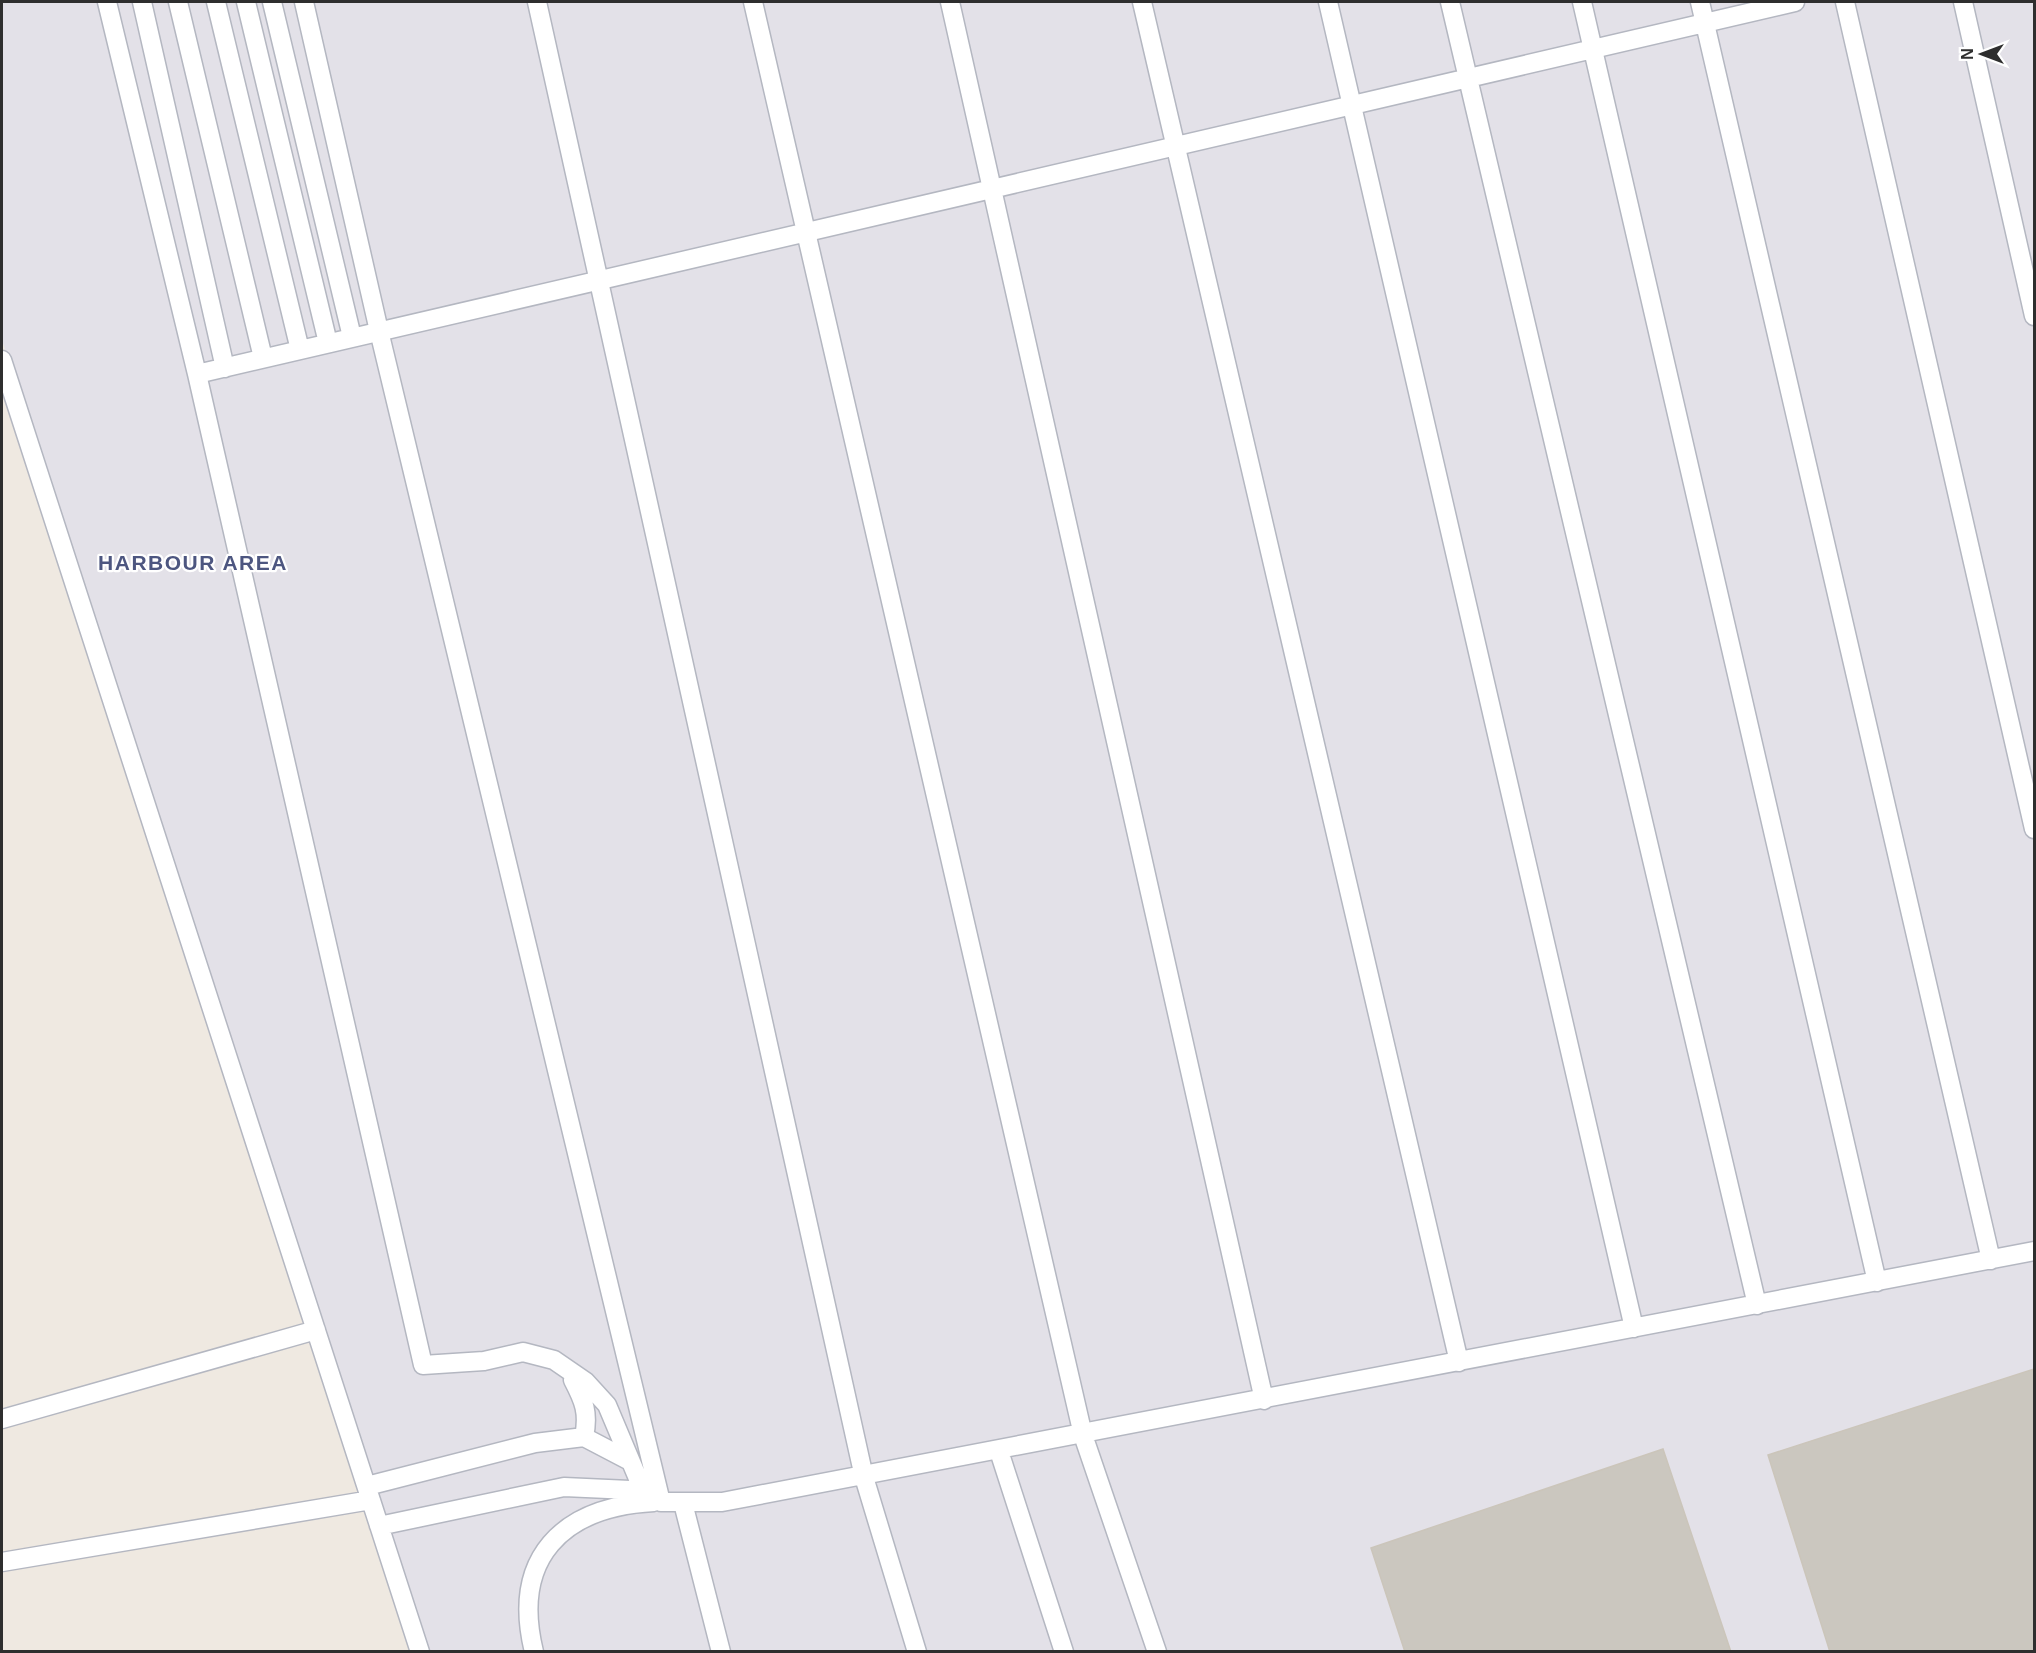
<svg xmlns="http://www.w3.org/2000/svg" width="2036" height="1653" font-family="Arial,sans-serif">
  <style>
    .industrial { fill: #e3e1e8 }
    .building { fill: #cbc7bf; stroke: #cbc5ba; stroke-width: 1.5 }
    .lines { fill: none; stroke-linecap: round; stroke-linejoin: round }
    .service-casing { stroke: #b4b7c1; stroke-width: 21 }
    .service { stroke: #fff; stroke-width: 18 }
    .labels { text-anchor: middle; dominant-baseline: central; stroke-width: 4.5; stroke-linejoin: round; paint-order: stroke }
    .district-label { font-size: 21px; font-weight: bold; letter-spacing: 1.5px; fill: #4d5680; stroke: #fff }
  </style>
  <rect width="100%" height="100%" fill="#efe9e1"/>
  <path class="industrial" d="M2 2H2034V1651H421L2 340Z"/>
  <path class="building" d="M2034 1369V1652H1830L1768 1455Z
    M1663 1449 1731 1652H1405L1371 1548Z"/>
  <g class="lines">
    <defs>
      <path id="service" d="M107 2 197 374 423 1365 484 1361 523 1352 554 1360 586 1382 607 1405 642 1488 661 1502H722L2034 1251
        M142 2 225 368
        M178 2 263 358
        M216 2 300 350
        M246 2 328 343
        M272 2 352 337
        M304 2 379 331 661 1502
        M537 2 864 1477 917 1652
        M753 2 1083 1435 1157 1652
        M950 2 1264 1400
        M1142 2 1459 1362
        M1328 2 1634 1328
        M1450 2 1757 1305
        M1582 2 1877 1282
        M1700 2 1991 1260
        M1845 2 2034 829
        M1963 2 2034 316
        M2 360 420 1652
        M197 374 1795 2
        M573 1380C584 1401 589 1413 584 1437
        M2 1419 316 1330
        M999 1451 1064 1652
        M367 1486 535 1443 584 1437 628 1460
        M683 1503 721 1652
        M379 1526 564 1487 630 1490 651 1498
        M2 1562 371 1500
        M534 1652C511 1558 562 1507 654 1502"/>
    </defs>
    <use href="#service" class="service-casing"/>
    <use href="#service" class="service"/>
  </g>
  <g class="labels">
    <g class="district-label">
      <text x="193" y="562">HARBOUR AREA</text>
    </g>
  </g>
  <rect width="2036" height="1653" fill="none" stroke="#2e2e2e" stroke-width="6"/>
  <g transform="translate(1982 54) rotate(270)" stroke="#ffffff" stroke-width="4.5" paint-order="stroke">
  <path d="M0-4.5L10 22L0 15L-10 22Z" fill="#2e2e2e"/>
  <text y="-9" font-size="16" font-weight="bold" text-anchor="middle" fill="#2e2e2e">N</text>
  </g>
</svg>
